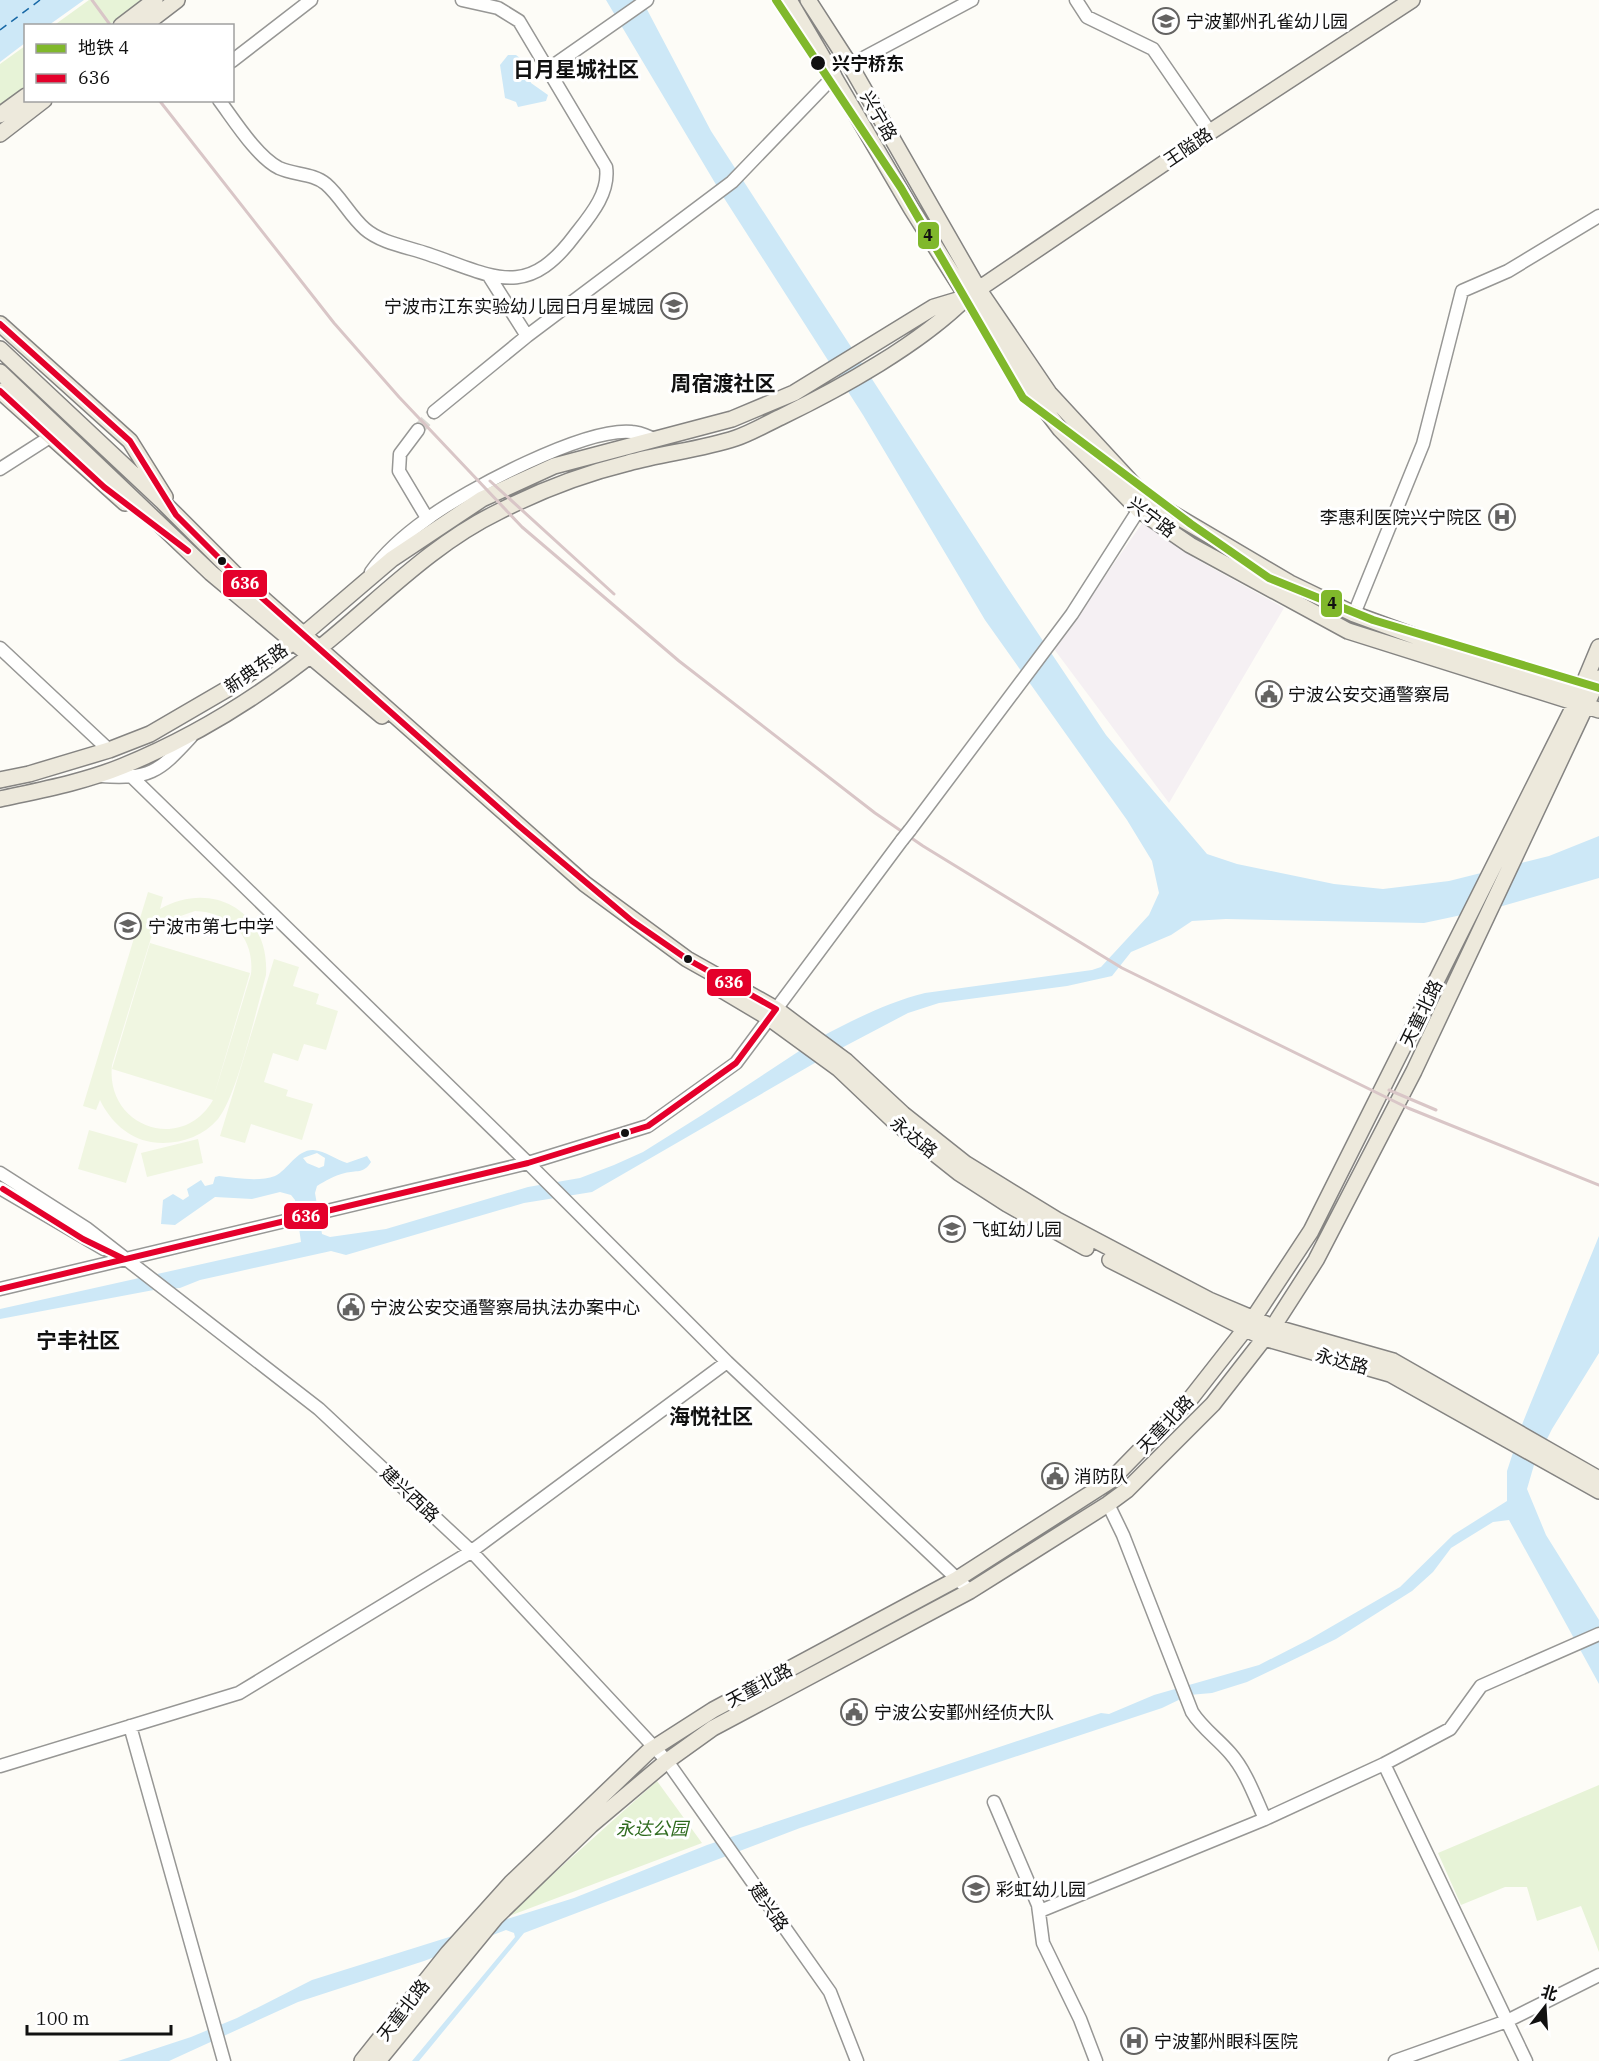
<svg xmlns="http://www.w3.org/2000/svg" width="1599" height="2061" font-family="'IBM Plex Serif','Noto Sans SC',serif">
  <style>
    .industrial { fill: #f5f0f3 }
    .green { fill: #e7f3d7 }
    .pitch { fill: #f0f6e1; fill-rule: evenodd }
    .water { fill: #cde8f7; fill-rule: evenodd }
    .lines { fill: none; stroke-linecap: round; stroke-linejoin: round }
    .ferry { stroke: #1768a6; stroke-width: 1.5; stroke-dasharray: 8 6; stroke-linecap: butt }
    .minor-tunnel { stroke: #dad9d4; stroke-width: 12; stroke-dasharray: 12 6; stroke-linecap: butt }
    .minor-casing { stroke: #979795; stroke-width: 15 }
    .major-casing { stroke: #858482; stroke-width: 18 }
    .minor { stroke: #fffffe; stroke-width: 12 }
    .major { stroke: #ede9dc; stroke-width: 15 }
    .rail { stroke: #d9c6c7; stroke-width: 3 }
    .minor-bridge-casing { stroke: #979795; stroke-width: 15; stroke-linecap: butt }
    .minor-bridge { stroke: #fffffe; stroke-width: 12 }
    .bus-1-casing { stroke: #fff; stroke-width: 10 }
    .bus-1 { stroke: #e4002b; stroke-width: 6 }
    .metro-1-casing { stroke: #fff; stroke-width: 12 }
    .metro-1 { stroke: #80b82b; stroke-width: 8 }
    .stop-dot { fill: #111; stroke: #fff; stroke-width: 2 }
    .labels { text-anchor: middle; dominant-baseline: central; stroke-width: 6; stroke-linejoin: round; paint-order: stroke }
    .poi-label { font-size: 18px; fill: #111; stroke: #fff; text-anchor: start }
    .stop-label { font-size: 18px; font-weight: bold; fill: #111; stroke: #fff; text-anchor: start }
    .street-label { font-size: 18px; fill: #111; stroke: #fff }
    .park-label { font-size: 18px; font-style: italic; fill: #2f6b1f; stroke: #fff }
    .quarter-label { font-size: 21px; font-weight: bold; fill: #111; stroke: #fff }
    .line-badge { stroke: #fff; stroke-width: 2 }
    .badge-label { font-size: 16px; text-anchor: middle; font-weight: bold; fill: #fff }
    .pale-badge-label { font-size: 16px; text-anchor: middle; font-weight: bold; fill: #111 }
  </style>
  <rect width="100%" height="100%" fill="#fdfcf7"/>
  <path class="industrial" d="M1143 522 1194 558 1284 608 1169 803 1054 649Z"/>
  <path class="green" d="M89 0H143L109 25 53 26Z
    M25 46V88L0 108V64Z
    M657 1781 702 1843 504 1918Z
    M1599 1785V1952L1581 1906 1537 1921 1527 1887H1505L1461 1905 1438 1853Z"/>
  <path class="pitch" d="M148 892 163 897 160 909C213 879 270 912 266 975 257 1007 237 1096 218 1119 202 1138 175 1146 151 1142 128 1138 110 1121 100 1100L96 1110 83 1106ZM195 911C230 912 255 938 251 974L213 1099 250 973 150 943 112 1069 213 1100C182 1154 105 1127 112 1065L151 938 166 921Z
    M274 959 299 967 293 986 319 994 316 1004 338 1011 326 1050 304 1044 298 1061 273 1053 264 1082 288 1090 286 1096 313 1104 302 1140 251 1124 245 1143 220 1136Z
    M89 1130 138 1144 126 1183 78 1169Z
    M198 1139 203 1163 147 1177 141 1153Z"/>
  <path class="water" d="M0 0H84L49 25 26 26 25 43 0 62Z
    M606 0H642L711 131 1005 584 1106 735 1207 854 1237 864 1334 884 1383 889 1449 881 1549 856 1599 836V878L1499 907 1424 923 1226 919 1192 921 1171 935 1131 952 1112 976 1067 986 939 1003 908 1013 832 1053 592 1192 524 1203 346 1255 331 1251 200 1280 180 1288 159 1289 0 1319V1309L301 1242 295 1200 291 1195 280 1192 252 1199 215 1197 175 1225 161 1224 163 1200 173 1194 183 1200 189 1196 187 1189 201 1180 205 1186 213 1184 215 1177 219 1176C236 1178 259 1182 275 1176 288 1170 296 1150 313 1150 326 1151 336 1160 347 1163L367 1156 371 1162C364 1174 356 1170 345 1173 335 1175 325 1181 317 1186L315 1193 322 1234 330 1237 386 1229 528 1187 580 1178 614 1165 643 1152 702 1115 819 1038C853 1020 888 1002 925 993L1092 970 1101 967 1149 915 1159 893 1152 861 1127 820 985 620 863 415 724 198ZM317 1153 325 1158 324 1166 319 1168 307 1163 303 1158Z
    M508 55H516L525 62 531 83 548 95 546 101 518 107 516 102 505 98 500 65Z
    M1599 1236V1353L1552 1429 1534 1465 1527 1489 1546 1535 1599 1620V1684L1509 1520 1493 1522 1451 1548 1433 1572 1412 1591 1336 1639 1247 1682 1212 1693 1189 1695 1162 1708 800 1828 524 1933 419 2061H412L515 1937 514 1933 506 1930 424 1961 298 2002 169 2061H118L191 2037 237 2018 312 1980 574 1898 707 1845 1101 1713 1109 1714 1154 1695 1259 1665 1310 1639 1400 1587 1453 1535 1507 1501V1471L1523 1422Z"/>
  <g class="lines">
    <path class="ferry" d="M0 30 40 0"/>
    <path class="minor-tunnel" d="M418 430 434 412"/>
    <defs>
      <path id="minor" d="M1076 0 1087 17 1153 49 1210 132
        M232 61 311 0
        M850 65 972 0
        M547 70 647 0
        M219 100C234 120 257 157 279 168 294 175 313 173 326 184 341 197 350 216 365 229 381 243 408 247 428 254 493 276 526 301 575 235 590 216 610 193 606 167L519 21 498 8 462 0
        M489 276 527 336
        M434 412 527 336 732 182 835 75
        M418 430 400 454 399 471 427 518
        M0 469 50 437
        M371 572C386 551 406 534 427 519 466 490 585 427 632 432 639 432 647 436 654 439
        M1354 614 1423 444 1462 291 1508 271 1599 216
        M0 648 109 750
        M100 776C150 779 158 773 191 737
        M133 778 528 1163 727 1362 970 1591
        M910 830 1072 614 1143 503
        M0 1173 86 1228 319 1409 471 1551 667 1761 830 1992 857 2061
        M0 1188 104 1249
        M0 1289 528 1163 648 1126 736 1063 902 840
        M1108 1504 1123 1535 1192 1712C1202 1728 1217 1738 1230 1753 1246 1771 1255 1797 1265 1819
        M130 1726 224 2061
        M1384 1764 1526 2061
        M0 1766 239 1693 469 1553 727 1362
        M994 1802 1038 1905 1043 1943 1080 2019 1096 2061
        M1040 1911 1265 1819 1384 1764 1450 1729 1481 1686 1599 1634
        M1395 2061 1507 2021 1599 1975"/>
      <path id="major" d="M789 0 911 208 967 297 1024 382 1060 429 1139 510 1190 545 1348 631 1599 710
        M808 0 850 65 979 290 1049 393 1146 498 1290 583 1354 614 1477 659 1590 694
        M121 26 155 0
        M143 26 177 0
        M0 115 26 96
        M0 134 44 100
        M0 324 130 441 165 497
        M0 349 162 501 235 574 585 884 687 959 776 1009 808 1033 846 1061 903 1114 966 1164 1057 1220 1209 1300 1273 1327 1393 1361 1599 1479
        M0 372 211 573 382 716
        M0 391 125 503
        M0 780 29 774 109 750 150 734 229 688 303 635 392 559 482 499 554 466 732 419 794 393 934 307 964 298
        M0 799C41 790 84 782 123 766 194 737 263 694 322 646 379 600 432 544 498 512 539 491 583 474 628 463 663 453 700 450 736 438 751 433 766 424 781 417 841 388 920 344 967 297L1210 132 1412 0
        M722 990 769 1018 839 1069 896 1123 959 1173 1007 1204 1086 1248
        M1110 1260 1264 1338 1390 1374 1599 1491
        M362 2061 448 1953 511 1883 649 1751 713 1710 957 1579 1110 1481 1191 1398 1253 1319 1311 1231 1576 702 1599 647
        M378 2061 496 1917 591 1825 667 1761 713 1728 970 1591 1108 1504 1127 1490 1213 1404 1273 1327 1316 1260 1414 1071 1599 678"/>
    </defs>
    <use href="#minor" class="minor-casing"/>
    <use href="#major" class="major-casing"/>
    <use href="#minor" class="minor"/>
    <use href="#major" class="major"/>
    <path class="rail" d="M92 0 111 26
      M159 100 334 323 399 397 522 527 679 661 875 813 923 846 1122 968 1408 1108 1599 1185
      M490 481 614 594
      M1389 1090 1436 1110"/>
    <defs>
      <path id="minor-bridge" d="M902 840 910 830"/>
    </defs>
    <use href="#minor-bridge" class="minor-bridge-casing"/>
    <use href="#minor-bridge" class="minor-bridge"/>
    <defs>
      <path id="bus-1" d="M0 324 130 441 176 515 235 574 519 826 632 921 687 959 776 1009 736 1063 648 1126 528 1163 0 1289
        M0 391 104 487 188 551
        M3 1189 83 1239 124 1259"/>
    </defs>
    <use href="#bus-1" class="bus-1-casing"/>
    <use href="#bus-1" class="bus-1"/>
    <defs>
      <path id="metro-1" d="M776 0 901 188 1023 398 1191 524 1269 578 1373 620 1599 688"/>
    </defs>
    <use href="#metro-1" class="metro-1-casing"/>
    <use href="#metro-1" class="metro-1"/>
  </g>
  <defs>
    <symbol id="school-ring" viewBox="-11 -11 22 22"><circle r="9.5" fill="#fff" stroke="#646362" stroke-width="1.5"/><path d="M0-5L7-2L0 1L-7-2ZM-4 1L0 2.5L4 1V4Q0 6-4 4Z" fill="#646362"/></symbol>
    <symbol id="hospital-ring" viewBox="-11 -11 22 22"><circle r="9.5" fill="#fff" stroke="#646362" stroke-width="1.5"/><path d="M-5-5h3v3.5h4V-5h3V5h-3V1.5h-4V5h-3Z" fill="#646362"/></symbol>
    <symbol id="civic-ring" viewBox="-11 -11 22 22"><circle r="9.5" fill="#fff" stroke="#646362" stroke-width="1.5"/><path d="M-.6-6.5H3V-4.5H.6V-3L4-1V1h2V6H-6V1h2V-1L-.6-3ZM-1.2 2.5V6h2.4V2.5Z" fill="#646362"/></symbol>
  </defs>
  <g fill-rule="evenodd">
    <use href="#school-ring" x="1151" y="6" width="30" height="30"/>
    <use href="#school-ring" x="659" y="291" width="30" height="30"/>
    <use href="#hospital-ring" x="1487" y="502" width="30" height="30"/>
    <use href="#civic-ring" x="1254" y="679" width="30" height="30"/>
    <use href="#school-ring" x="113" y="911" width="30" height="30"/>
    <use href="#school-ring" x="937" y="1214" width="30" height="30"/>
    <use href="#civic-ring" x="336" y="1292" width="30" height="30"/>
    <use href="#civic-ring" x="1040" y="1461" width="30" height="30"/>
    <use href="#civic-ring" x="839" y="1697" width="30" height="30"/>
    <use href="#school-ring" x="961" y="1874" width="30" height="30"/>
    <use href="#hospital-ring" x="1119" y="2026" width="30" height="30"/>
  </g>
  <g class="stop-dot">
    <circle cx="818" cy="63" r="8"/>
    <circle cx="222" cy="561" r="5"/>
    <circle cx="688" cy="959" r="5"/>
    <circle cx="625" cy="1133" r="5"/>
  </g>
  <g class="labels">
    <g class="poi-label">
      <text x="1186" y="21">宁波鄞州孔雀幼儿园</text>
      <text x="654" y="306" text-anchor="end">宁波市江东实验幼儿园日月星城园</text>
      <text x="1482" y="517" text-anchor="end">李惠利医院兴宁院区</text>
      <text x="1288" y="694">宁波公安交通警察局</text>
      <text x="148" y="926">宁波市第七中学</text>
      <text x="972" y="1229">飞虹幼儿园</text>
      <text x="370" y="1307">宁波公安交通警察局执法办案中心</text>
      <text x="1074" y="1476">消防队</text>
      <text x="874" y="1712">宁波公安鄞州经侦大队</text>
      <text x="996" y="1889">彩虹幼儿园</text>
      <text x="1154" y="2041">宁波鄞州眼科医院</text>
    </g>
    <g class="stop-label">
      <text x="832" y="63">兴宁桥东</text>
    </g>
    <g class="street-label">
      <text transform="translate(879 116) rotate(60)">兴宁路</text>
      <text transform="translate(1188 147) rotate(-34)">王隘路</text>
      <text transform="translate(1152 517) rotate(37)">兴宁路</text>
      <text transform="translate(256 668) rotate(-35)">新典东路</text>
      <text transform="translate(1421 1013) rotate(-64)">天童北路</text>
      <text transform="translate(914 1137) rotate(39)">永达路</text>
      <text transform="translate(1342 1361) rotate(15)">永达路</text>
      <text transform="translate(1165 1424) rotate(-46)">天童北路</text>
      <text transform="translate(410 1494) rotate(43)">建兴西路</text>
      <text transform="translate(759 1685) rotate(-28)">天童北路</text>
      <text transform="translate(769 1907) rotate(55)">建兴路</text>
      <text transform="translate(403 2010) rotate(-52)">天童北路</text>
    </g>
    <g class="park-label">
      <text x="652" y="1828">永达公园</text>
    </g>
    <g class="quarter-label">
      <text x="576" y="69">日月星城社区</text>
      <text x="723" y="383">周宿渡社区</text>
      <text x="78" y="1340">宁丰社区</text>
      <text x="711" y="1416">海悦社区</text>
    </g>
  </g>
  <g class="line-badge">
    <rect x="917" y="221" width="23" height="29" rx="6" fill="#80b82b"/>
    <rect x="222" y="569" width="46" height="29" rx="6" fill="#e4002b"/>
    <rect x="1320" y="589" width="23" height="29" rx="6" fill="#80b82b"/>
    <rect x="706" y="968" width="46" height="29" rx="6" fill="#e4002b"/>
    <rect x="283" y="1202" width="46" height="28" rx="6" fill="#e4002b"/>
  </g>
  <g class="badge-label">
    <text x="245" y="589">636</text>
    <text x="729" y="988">636</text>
    <text x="306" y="1222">636</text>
  </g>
  <g class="pale-badge-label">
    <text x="928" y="241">4</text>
    <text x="1332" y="609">4</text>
  </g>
  <rect x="24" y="24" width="210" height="78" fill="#ffffff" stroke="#a0a0a0" stroke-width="1.5"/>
  <rect x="36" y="44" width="30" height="9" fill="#80b82b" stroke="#a0a0a0" stroke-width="1.5"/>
  <text x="78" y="54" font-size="18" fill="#111111">地铁 4</text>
  <rect x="36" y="74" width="30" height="9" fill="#e4002b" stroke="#a0a0a0" stroke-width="1.5"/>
  <text x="78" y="84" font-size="18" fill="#111111">636</text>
  <g transform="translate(1545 2007) rotate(17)" stroke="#ffffff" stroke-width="4.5" paint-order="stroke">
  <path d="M0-4.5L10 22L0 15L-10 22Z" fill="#111111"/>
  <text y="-9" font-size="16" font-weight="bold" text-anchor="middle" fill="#111111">北</text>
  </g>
  <path d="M27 2025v9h144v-9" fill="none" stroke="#111111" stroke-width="3"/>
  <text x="36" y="2025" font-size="18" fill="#111111" stroke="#ffffff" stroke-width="4.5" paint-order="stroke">100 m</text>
</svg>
